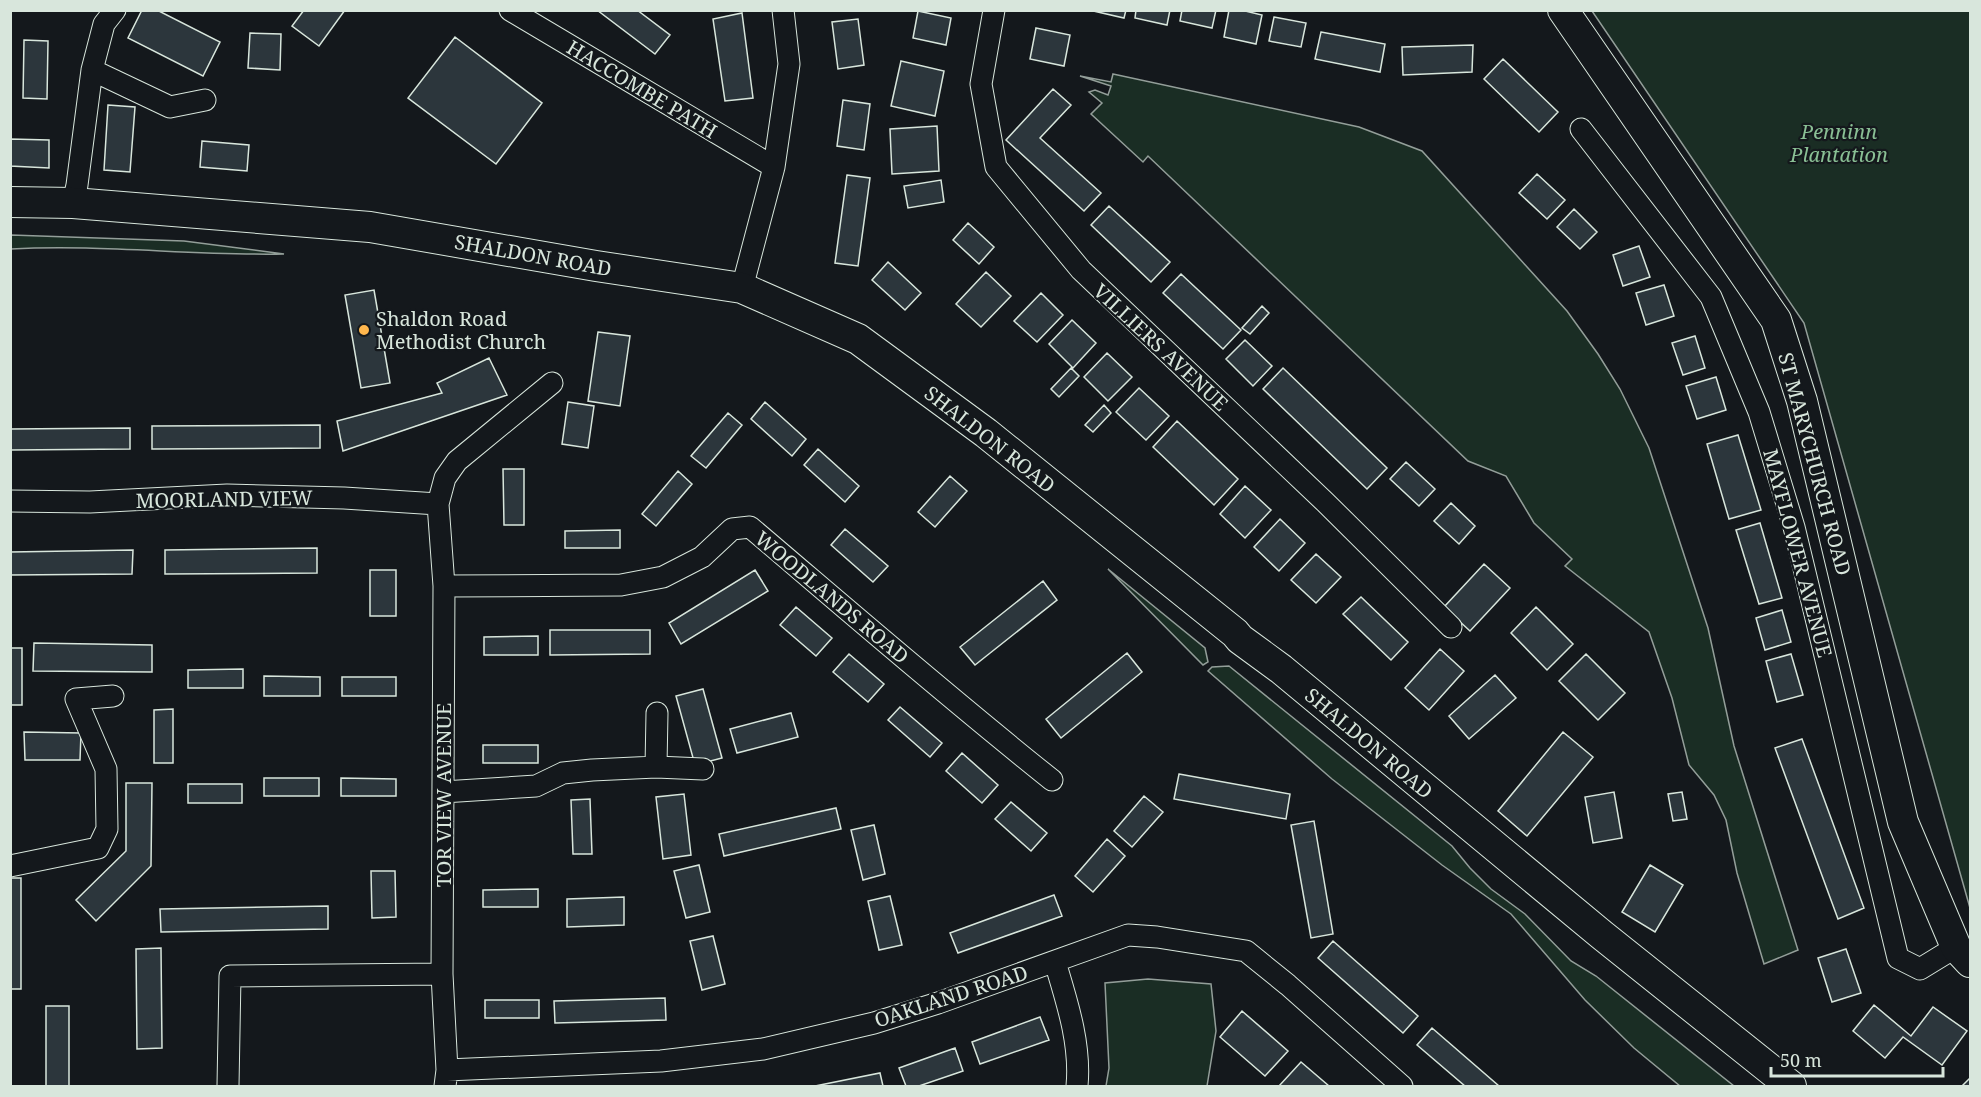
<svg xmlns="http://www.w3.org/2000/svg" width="1981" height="1097" font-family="'Noto Serif',serif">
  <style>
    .green { fill: #1a2d24; stroke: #939e99; stroke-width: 1.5 }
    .building { fill: #2c363c; stroke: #d8e6dc; stroke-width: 1.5 }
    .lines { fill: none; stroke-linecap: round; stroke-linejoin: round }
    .street-casing { stroke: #d8e6dc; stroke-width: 23 }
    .secondary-casing { stroke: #d8e6dc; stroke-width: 32 }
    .street { stroke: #14181c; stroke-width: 21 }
    .secondary { stroke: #14181c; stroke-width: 30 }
    .poi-dot { fill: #ffb74d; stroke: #14181c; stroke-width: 2 }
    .labels { text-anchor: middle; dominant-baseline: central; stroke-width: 4.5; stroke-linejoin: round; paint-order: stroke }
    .street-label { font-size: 20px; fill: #d8e6dc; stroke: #14181c }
    .park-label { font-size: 20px; font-style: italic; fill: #8ac095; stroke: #14181c }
    .poi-label { font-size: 20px; fill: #d8e6dc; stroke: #14181c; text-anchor: start }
  </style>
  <rect width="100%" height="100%" fill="#14181c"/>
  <path class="green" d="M1592 11H1970V908L1804 323Z
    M1113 74 1359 127 1422 151 1567 311 1598 354 1620 389 1649 448 1708 628 1734 746 1798 950 1764 964 1737 873 1726 820 1714 795 1689 765 1672 698 1649 632 1565 566 1572 559 1534 523 1506 476 1468 461 1148 156 1143 162 1091 114 1102 103 1089 92 1095 90 1108 95 1111 86 1080 76 1111 82Z
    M11 235 184 241 284 254C193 256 102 244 11 249Z
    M1108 569 1205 648 1208 662 1203 665Z
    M1229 666 1452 846 1470 868 1491 889 1525 914 1571 961 1596 976 1734 1086H1680L1634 1048 1585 1000 1511 914 1442 865 1332 779 1208 671 1212 667Z
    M1148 979 1211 984 1216 1031 1207 1086H1106L1109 1068 1105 983Z"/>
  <path class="building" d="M142 10H157L220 42 203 76 128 38Z
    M304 10H345L319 46 292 26Z
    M597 10H637L670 35 655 54Z
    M1089 10H1126L1124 18Z
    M1136 10H1170L1167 25 1135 18Z
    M1182 10H1216L1212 28 1180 21Z
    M1229 10H1241L1262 15 1256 44 1224 37Z
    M918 11 951 18 946 45 913 38Z
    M742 13 753 98 725 101 713 19Z
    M1274 17 1306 23 1301 47 1269 41Z
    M858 19 864 65 838 69 832 22Z
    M1036 28 1070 35 1064 66 1030 59Z
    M1321 32 1385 44 1380 72 1315 59Z
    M250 33 281 34 280 70 248 68Z
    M455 37 542 103 496 164 408 98Z
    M24 40 48 41 47 99 23 98Z
    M1473 45 1472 72 1403 75 1402 47Z
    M1503 59 1558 112 1539 132 1484 79Z
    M901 61 944 71 935 116 891 106Z
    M1053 89 1071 105 1040 138 1101 193 1084 211 1006 140Z
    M843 100 870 104 864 150 837 146Z
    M108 105 135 107 130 172 104 170Z
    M937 126 939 171 892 174 890 129Z
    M10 139 49 140V168L10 166Z
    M202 141 249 145 247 171 200 167Z
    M1537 174 1565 200 1547 219 1519 193Z
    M847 175 870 178 858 266 835 263Z
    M941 180 944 202 908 208 904 186Z
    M1109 206 1170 262 1151 282 1091 225Z
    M1574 209 1597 232 1580 249 1557 227Z
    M968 223 994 247 979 264 953 240Z
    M1639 246 1650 277 1623 286 1613 255Z
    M888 262 921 293 905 310 872 280Z
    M986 272 1011 296 981 327 956 304Z
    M1181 274 1241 330 1223 349 1163 293Z
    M1664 285 1674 316 1646 325 1636 293Z
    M374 290 390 383 361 388 345 295Z
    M1041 293 1063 315 1037 342 1014 321Z
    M1262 306 1269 313 1250 334 1242 328Z
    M1072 320 1096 343 1073 368 1049 344Z
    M598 332 630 336 620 406 588 401Z
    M1695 336 1705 368 1683 375 1672 343Z
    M1245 340 1272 366 1253 386 1226 359Z
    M1107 353 1132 377 1108 401 1084 377Z
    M489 358 507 395 343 451 337 421 442 393 437 383Z
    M1071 368 1079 376 1059 397 1051 389Z
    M1283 368 1387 468 1367 489 1263 389Z
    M1716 377 1726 410 1697 419 1686 386Z
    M1139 388 1169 416 1146 440 1116 412Z
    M568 402 594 406 588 448 562 444Z
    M765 402 806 439 792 456 751 419Z
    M1104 405 1111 413 1093 432 1085 425Z
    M728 413 742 425 706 468 691 456Z
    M1177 421 1238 479 1214 505 1153 447Z
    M320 425V448L152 449V426Z
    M130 428V449L10 450V429Z
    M1738 435 1761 510 1729 519 1707 444Z
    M818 449 859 486 845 502 804 465Z
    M1406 462 1435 489 1419 506 1390 479Z
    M503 469H524V525H504Z
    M678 471 692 484 656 526 642 514Z
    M950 476 967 491 935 527 918 512Z
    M1245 486 1271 510 1245 538 1220 514Z
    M1451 503 1475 526 1459 544 1434 521Z
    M1280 519 1305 543 1279 571 1254 547Z
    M1760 523 1782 598 1759 604 1736 530Z
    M845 529 888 566 873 582 831 545Z
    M620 530V548H565V531Z
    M317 548V573L165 574V550Z
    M133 550 132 574 10 575V552Z
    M1316 554 1341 577 1316 603 1291 580Z
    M1484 564 1510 588 1470 631 1444 607Z
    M370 570H396V616H370Z
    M755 570 768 591 681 644 669 623Z
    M1043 581 1057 600 975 665 960 647Z
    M1361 597 1408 642 1391 660 1343 614Z
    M796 607 832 638 816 656 780 625Z
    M1536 607 1573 644 1547 670 1511 633Z
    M1782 610 1791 642 1765 650 1756 618Z
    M550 630H650V654L550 655Z
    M538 636V655H484V637Z
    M34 643 152 645V672L33 671Z
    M10 648H22V705H10Z
    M1440 649 1464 671 1429 710 1405 688Z
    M1127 653 1142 672 1061 738 1046 719Z
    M849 654 884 684 868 702 833 672Z
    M1586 654 1625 693 1598 720 1559 681Z
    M1791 654 1803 695 1777 702 1766 661Z
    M243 669V688H188V670Z
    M1495 675 1516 698 1469 739 1449 716Z
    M264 676 320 677V696H264Z
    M342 677H396V696H342Z
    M703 689 722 758 695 765 676 696Z
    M900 707 942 743 930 757 888 720Z
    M173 709V763H154V710Z
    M791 713 798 737 737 753 730 729Z
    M24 732 81 733 80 760H25Z
    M1563 732 1593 757 1527 836 1498 811Z
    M1802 739 1864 908 1838 919 1775 748Z
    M483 745H538V763H483Z
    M962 753 998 785 982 803 946 771Z
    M1179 774 1290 794 1286 819 1174 799Z
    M264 778H319V796H264Z
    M341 778 396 779V796H341Z
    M126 783H152L151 866 96 921 76 900 126 851Z
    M188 784H242V803H188Z
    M1614 792 1622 838 1593 843 1585 797Z
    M1682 792 1687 819 1673 821 1668 794Z
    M684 794 691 855 663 859 656 797Z
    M1144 796 1163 812 1132 847 1114 831Z
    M590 799 592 854H573L571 800Z
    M1011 802 1047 833 1031 851 995 819Z
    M836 808 841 829 724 856 719 834Z
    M1314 821 1333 934 1311 938 1291 825Z
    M874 825 885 874 863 880 851 830Z
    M1107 839 1125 856 1093 892 1075 876Z
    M699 865 710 912 686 918 674 871Z
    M1650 865 1683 885 1655 932 1622 912Z
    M371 871H395L396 917 372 918Z
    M10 878H21V989H10Z
    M538 889V907H483V890Z
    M1054 895 1062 916 958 953 950 933Z
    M890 896 902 945 879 950 868 901Z
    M624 897V925L567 927V899Z
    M328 906V929L161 932 160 909Z
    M713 936 725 984 702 990 690 941Z
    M1333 941 1418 1016 1403 1033 1318 958Z
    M161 948 162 1048 137 1049 136 949Z
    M1846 949 1861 993 1832 1002 1818 958Z
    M665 998 666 1020 555 1023 554 1001Z
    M485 1000H539V1018H485Z
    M1874 1005 1911 1036 1933 1007 1967 1031 1942 1065 1903 1037 1885 1058 1853 1031Z
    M46 1006H69V1086H46Z
    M1242 1011 1288 1051 1265 1076 1220 1037Z
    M1040 1017 1049 1040 980 1064 972 1042Z
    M1432 1028 1499 1086H1465L1417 1045Z
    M955 1048 963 1071 919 1086H906L899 1068Z
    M1301 1062 1329 1086H1279Z
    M880 1073 883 1086H815Z
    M1970 1078V1086H1962Z"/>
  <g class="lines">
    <defs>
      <path id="street" d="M510 10 774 167
        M994 10 981 84 996 167 1081 270 1325 502 1451 627
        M92 70 170 107 205 100
        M1581 129 1711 297 1759 412 1794 527 1898 958 1920 969 1956 947
        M73 203 77 185 92 70 104 24 115 10
        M742 288 774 167 789 64 783 10
        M10 501 90 502 227 495 344 498 438 504
        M444 586 621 585 663 577 702 557 732 529 750 527C850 612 949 698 1052 780
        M656 767 657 713
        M443 792 536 786 563 773 592 770 656 767 703 769
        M10 866 98 848 107 829 106 769 76 699 113 696
        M1055 962C1067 1002 1081 1044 1077 1086
        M447 1070 661 1061 763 1049 874 1023 938 1003 1128 935 1157 937 1246 951 1288 985 1402 1086
        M228 1086 230 976 442 974
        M445 1086 447 1070 442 974 444 586 438 504 445 478 457 461 552 383"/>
      <path id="secondary" d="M1563 10 1776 320 1802 401 1903 822 1956 947 1970 962
        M10 202 73 203 370 227 596 266 742 288 858 339 986 433 1235 633 1240 639 1281 669 1602 935 1791 1086"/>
    </defs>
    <use href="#street" class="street-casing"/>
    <use href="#secondary" class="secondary-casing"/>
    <use href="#street" class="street"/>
    <use href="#secondary" class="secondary"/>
  </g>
  <circle class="poi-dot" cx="364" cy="330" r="6"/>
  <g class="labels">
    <g class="street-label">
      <text transform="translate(642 89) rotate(31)">HACCOMBE PATH</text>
      <text transform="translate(533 255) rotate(10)">SHALDON ROAD</text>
      <text transform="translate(1161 347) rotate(43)">VILLIERS AVENUE</text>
      <text transform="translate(990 439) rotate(38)">SHALDON ROAD</text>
      <text transform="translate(1815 464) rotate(75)">ST MARYCHURCH ROAD</text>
      <text transform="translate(224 499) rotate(-1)">MOORLAND VIEW</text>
      <text transform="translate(1798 553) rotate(75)">MAYFLOWER AVENUE</text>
      <text transform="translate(832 597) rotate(40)">WOODLANDS ROAD</text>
      <text transform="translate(1369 743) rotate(40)">SHALDON ROAD</text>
      <text transform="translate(443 795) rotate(-90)">TOR VIEW AVENUE</text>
      <text transform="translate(951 996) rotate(-18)">OAKLAND ROAD</text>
    </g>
    <g class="park-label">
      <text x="1839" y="131">Penninn<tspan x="1839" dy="23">Plantation</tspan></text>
    </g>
    <g class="poi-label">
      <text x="376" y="318">Shaldon Road<tspan x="376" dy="23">Methodist Church</tspan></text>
    </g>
  </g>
  <rect width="1981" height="1097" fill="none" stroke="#d8e6dc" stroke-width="24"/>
  <path d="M1771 1067v9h172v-9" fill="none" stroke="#d8e6dc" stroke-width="3"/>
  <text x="1780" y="1067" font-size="18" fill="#d8e6dc" stroke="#14181c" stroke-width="4.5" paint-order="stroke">50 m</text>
</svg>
